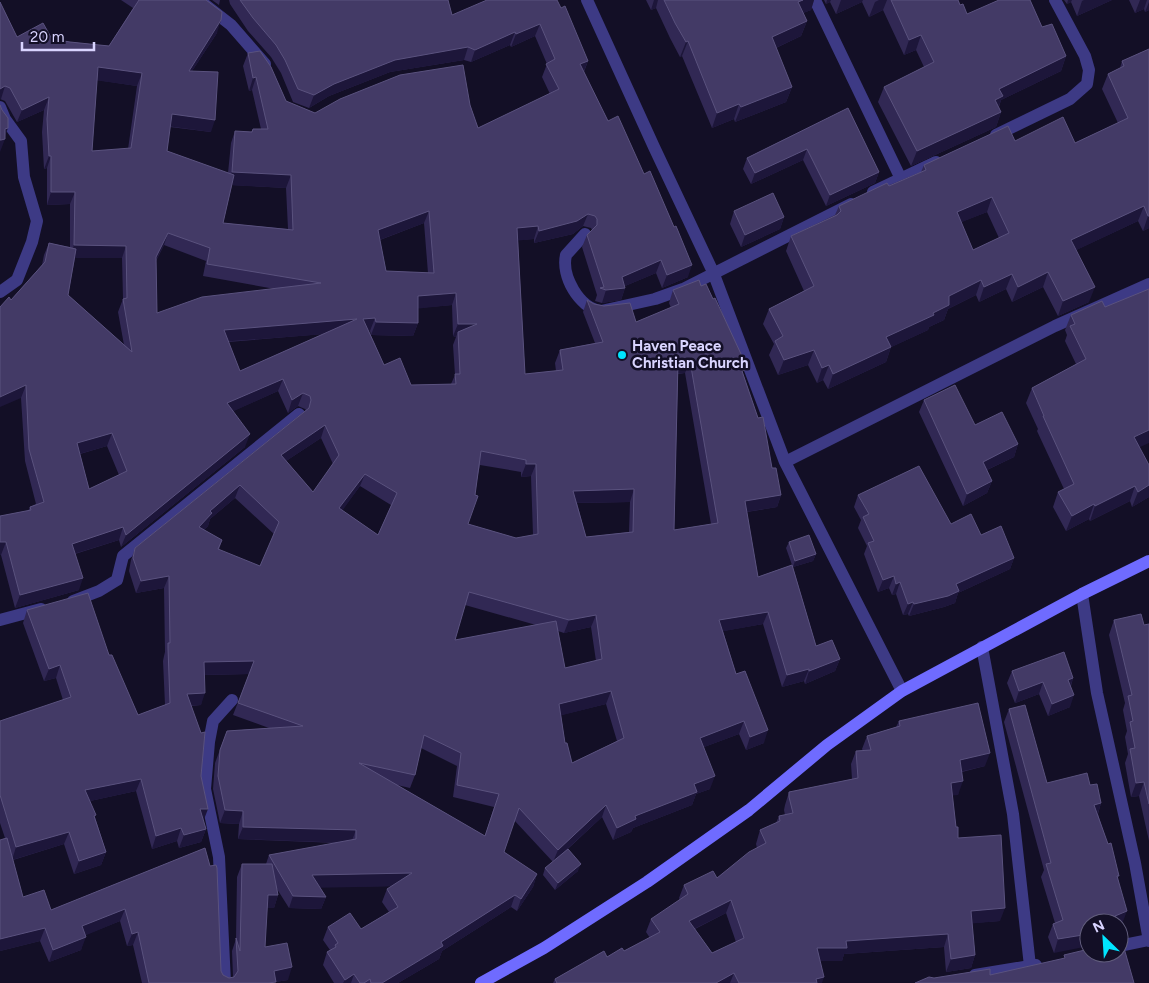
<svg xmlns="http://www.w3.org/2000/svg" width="1149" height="983" font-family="Figtree,sans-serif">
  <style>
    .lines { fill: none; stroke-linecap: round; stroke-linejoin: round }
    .street { stroke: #3d3a85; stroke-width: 12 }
    .secondary { stroke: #6f6bff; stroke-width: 12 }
    .wall { fill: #312854; fill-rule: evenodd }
    .shaded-wall { fill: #1d163a }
    .building { fill: #433a66; stroke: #5a527e; fill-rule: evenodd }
    .poi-dot { fill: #00e5ff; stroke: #130f26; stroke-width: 2 }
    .labels { text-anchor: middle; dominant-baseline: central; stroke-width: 5; stroke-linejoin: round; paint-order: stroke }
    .poi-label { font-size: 15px; font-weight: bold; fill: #d9d4ff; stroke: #130f26; text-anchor: start }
  </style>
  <rect width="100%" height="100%" fill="#130f26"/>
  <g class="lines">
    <path class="street" d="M199 0 231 25 265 64
      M587 0 654 147 713 272 785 462 902 691
      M815 0 901 179
      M0 107 5 119 21 141 24 177 37 221 32 242 17 280 0 292
      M996 135 1070 99 1087 84 1089 70 1085 56 1055 0
      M873 192 936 162
      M585 234 566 255C561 276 579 308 601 311L655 299 683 289 851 204
      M785 462 1055 326 1149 284
      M1082 594 1097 693 1135 863 1149 941
      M73 601 99 591 117 580 123 556 299 414
      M0 620 41 609
      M982 647 1013 814 1030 966
      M1119 946 1149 940
      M975 975 1036 965
      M225 983 219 857 205 789 209 742 213 721 232 700"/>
    <path class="secondary" d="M481 983 544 948 647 882 749 810 827 745 902 691 1082 594 1149 561"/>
  </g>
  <path class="wall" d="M121 0H206L217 33 192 71 211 132 170 127 167 151 228 173 231 143 235 131 251 132 253 129H261L252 90 249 91 243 66 248 53 286 101 315 113 470 105 478 128 550 94 542 77 547 64 535 36 511 47 510 45 471 62 464 60 390 72 329 96 309 108 293 102 281 73 271 57 248 31 230 4 229 0H448L452 15 561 8 588 61 584 72 608 121 688 277 662 288 656 273 625 286V288L621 300 602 303 595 301 597 295 582 247 587 235 592 230 591 228 583 226 573 234 534 243V239L518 240 525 374 556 371 555 363 560 350 595 343 583 312 587 300 594 304 636 322 671 308 669 303 673 290 743 376 772 468 781 495 777 507 747 512 758 577 792 565 786 548 789 542 816 554 813 561 793 567 816 646 840 659 835 671 805 684 804 681 782 687 763 624 723 631 736 674 764 743 746 750 739 734 704 747 710 789 696 794 692 805 633 828 631 832 613 840 602 817 556 860 578 871 555 890 543 875 545 868 553 862 514 820 504 852 537 874 533 887 517 911 511 907 442 951 439 959 398 983H334L323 965 327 952 330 950 323 940 328 927 361 929 389 912 382 902 387 889 392 886 320 887 326 897 321 909 289 908 277 889 278 895 274 908H267L265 947 288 980 275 982V983H142L133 945 127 946 120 921 85 935 81 950 49 962 40 941 0 951V840L5 838 0 823V721L63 700 56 678 44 681 23 623 27 610 109 655 138 715 165 705 163 661 164 656 165 652 164 588 136 593 129 571 131 560 135 548 306 410 305 409 298 406 288 413 278 391 233 411 245 447 121 547 119 540 75 554 79 590 15 608 1 555H0V516L28 511 30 507 36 504 25 461 21 398 11 300 42 265 44 255 49 243 70 247V204L47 205V168L44 169 42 132 44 110 17 122 5 101 0 99V2L17 37 52 39 70 42 109 46 133 8ZM97 80 137 86 128 149 92 151ZM232 185 286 188 288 229 223 223ZM424 223 428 273 386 271 380 240ZM164 245 206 261 203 276 275 289 157 313 156 261ZM75 258H122L123 299 118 312 124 345 68 295ZM452 305 453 336 456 337 453 345 455 375 451 384 411 385 384 365 369 331H370L371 335 413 336 418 323V308ZM323 334 240 371 228 342ZM685 373 711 524 674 530 678 374ZM321 438 333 464 313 492 286 461ZM107 446 119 475 89 489 80 454ZM480 465 521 472V477L531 476 533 535 516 538 468 524ZM360 486 391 505 378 535 342 510ZM235 498 274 534 260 566 219 550 222 540 204 530 208 526 210 519ZM630 502 629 532 586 537 577 503ZM465 605 536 625 455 640ZM591 627 596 661 565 668 558 631 564 633ZM249 674 233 715 269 728 227 731 215 763 213 789 220 823 239 824 238 839 339 843 269 855 266 864H242L237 877 236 939 232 951 233 977 229 978 223 975 221 971 205 848 51 910 23 897 13 860 64 844 74 874 101 865 106 852 90 801 136 791 152 849 177 841 179 848 201 842 206 829 203 822 201 776 191 706 201 705 205 675ZM606 704 617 741 572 763 565 743 561 715ZM421 748 457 766 453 797 494 807 485 836 397 785 410 788 415 775Z
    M212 0H220L219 5Z
    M646 0H814L811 10 803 13 807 21 801 36 776 48 792 87 786 102 735 122 734 119 712 128 682 56 680 57 670 38 656 8 651 10Z
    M824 0H958L960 5 967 14 1042 27 1066 56 1061 71 1001 100 999 107 1001 112 996 127 911 166 878 102 884 87 924 67 916 50 904 55 883 10 869 17 862 2 836 14 830 2 826 4Z
    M1064 0H1112L1077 16 1071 2 1067 4Z
    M1129 0H1149V10L1145 12 1144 9 1135 13Z
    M1149 49V228L1143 231 1138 221 1076 250 1089 302 1058 316 1043 287 1012 302 1006 289 979 302 976 295 948 309 944 320 929 327 928 330 891 347 886 362 828 389 823 380 817 383 808 365 778 375 769 355 774 344 763 324 769 309 804 291 786 251 791 236 835 215 839 206 921 172 924 165 1015 141 1075 143 1118 123 1102 89 1108 74 1120 68 1122 61ZM987 212 999 238 973 250 961 222Z
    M848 108 879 172 875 183 826 206 803 160 751 184 743 169 747 158Z
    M734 211 784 217 780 229 741 247 730 224Z
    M1105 307 1139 447 1149 465V497L1132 507 1130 501 1090 521 1089 519 1066 531 1053 507 1058 492 1064 489 1037 431 1038 429 1026 403 1032 388 1076 364 1065 341 1067 335 1065 330 1071 315Z
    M924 400 975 425 1018 444 1014 457 987 470 992 481 987 493 963 506 919 412Z
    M858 495 951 524 981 535 1014 558 1010 569 958 593 955 603 944 607 909 616 908 614 903 615 896 594 892 595 889 588 878 592 864 554 867 546 858 528 861 520 854 507Z
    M1114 620 1144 625 1149 624V841L1139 796 1131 797 1125 763 1128 754 1125 737 1127 731 1123 710 1125 703 1109 635Z
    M1012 671 1073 678 1071 686 1070 707 1048 716 1039 694 1015 703 1007 683Z
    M1009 709 1047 783 1090 785 1101 803 1098 814 1118 878 1122 924 1089 923 1054 953 1048 937 1053 924 1055 923 1041 877 1044 870 1004 722Z
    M899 721 985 766 962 772 958 795H952L956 827 958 838 1000 921 972 923 975 955 971 968 946 972 944 947 844 954 842 961H820L822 983H553L555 979 607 957 624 951 650 938 646 932 651 919 680 900 679 898 684 885 717 878 757 848 756 844 760 830 776 823 779 816 785 815 784 810 785 805 789 792 852 779 851 764 856 751H863L862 749 867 736 896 727ZM726 913 736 942 712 953 695 929Z"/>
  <path class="shaded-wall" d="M654 0H658L656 8 651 10Z
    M803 0H814L811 10 793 17 798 2Z
    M827 0H831L830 2 826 4Z
    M841 0H863L862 2 836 14Z
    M879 0H887L883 10 869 17 875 2Z
    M1068 0H1072L1071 2 1067 4Z
    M1084 0H1112L1077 16 1082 1Z
    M1140 0H1147L1144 9 1135 13Z
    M1149 2V10L1145 12Z
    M221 20 217 33 184 83 189 71Z
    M807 21 801 36 767 52 772 37Z
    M540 24 535 36 511 47 516 34Z
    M515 32 510 45 471 62 475 50Z
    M921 35 916 50 904 55 909 40Z
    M688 41 682 56 680 57 686 42Z
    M468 47 464 60 390 72 329 96 309 108 314 95 334 84 395 60Z
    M1066 56 1061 71 1001 100 997 111 990 115 999 89Z
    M588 61 583 73 580 64Z
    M98 67 142 73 137 86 94 80Z
    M256 77 252 90 249 91 253 78Z
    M5 86 1 99H0V89Z
    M792 87 786 102 735 122 741 107Z
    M49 97 44 110 17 122 22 110Z
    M739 104 734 119 712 128 717 113Z
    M1001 112 996 127 911 166 917 151Z
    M172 114 215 120 211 132 167 126Z
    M8 128 4 139H5L0 152V140L5 129Z
    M807 149 803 160 751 184 755 173Z
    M49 156H51L47 168 44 169Z
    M232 172 291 175 286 188 228 185Z
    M879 172 875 183 826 206 830 195Z
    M51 192H75L70 204 47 205Z
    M992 197 987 212 952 226 957 212Z
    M1144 206 1138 221 1066 255 1071 240Z
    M429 211 424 223 374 242 378 230Z
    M588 214 583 226 573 234 534 243 539 231Z
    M1148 216H1149V228L1143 231Z
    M784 217 780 229 741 247 745 235Z
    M538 226 534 239 513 241 517 228Z
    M168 233 164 245 151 270 156 257Z
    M74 245 126 246 122 258H70Z
    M661 260 656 273 618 289 625 288 621 300 602 303 606 290 622 277Z
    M692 265 688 277 662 288 667 275Z
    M1048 272 1043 287 1012 302 1018 287Z
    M1012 274 1006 289 979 302 984 287Z
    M981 280 976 295 948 309 944 320 929 327 928 330 881 352 886 337 933 313 949 296Z
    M1095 287 1089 302 1058 316 1063 301Z
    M456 293 452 305 414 309 418 296Z
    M375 318 370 331H358L363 319Z
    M357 319 353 332 219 342 224 330Z
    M376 322 418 323 413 336 371 335Z
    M458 324H477L458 332 456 337 453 336Z
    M891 347 886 362 828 389 833 374Z
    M814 350 808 365 778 375 784 360Z
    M678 361H690L685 373 673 374Z
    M829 365 823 380 817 383 822 368Z
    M283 379 278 391 223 416 227 403Z
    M26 385 21 398 0 407V397Z
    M303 393 298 406 288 413 292 400Z
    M325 425 321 438 277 467 281 455Z
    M1149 430V443L1129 452 1134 437Z
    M112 433 107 446 72 456 77 443Z
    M250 434 245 447 121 547 126 535Z
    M1018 444 1014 457 978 474 983 462Z
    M526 464H536L531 476 521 477Z
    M365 474 360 486 335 521 339 508Z
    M992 481 987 493 963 506 967 494Z
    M240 485 235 498 210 519 208 526 195 540 199 527 210 511Z
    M1149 485V497L1132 507 1138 492Z
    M1135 486 1130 501 1090 521 1095 506Z
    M634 489 630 502 569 503 573 491Z
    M781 495 777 507 740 513 745 501Z
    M1094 504 1089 519 1066 531 1072 516Z
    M123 527 119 540 67 556 72 544Z
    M0 542H6L1 555H0Z
    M816 554 813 561 793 567 795 561Z
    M1014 558 1010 569 958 593 955 603 944 607 909 616 914 604Z
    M169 576 164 588 136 593 141 581Z
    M894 576 889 588 878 592 883 580Z
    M83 578 79 590 15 608 20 595Z
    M900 582 896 594 892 595 896 584Z
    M913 602 908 614 903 615 908 604Z
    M768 612 763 624 714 633 719 620Z
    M596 615 591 627 564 633 569 620Z
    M840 659 835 671 805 684 809 671Z
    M254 661 249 674 200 675 204 662Z
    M60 665 56 678 44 681 49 669Z
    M809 669 804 681 782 687 787 675Z
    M1073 678 1069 690 1068 680Z
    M1043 682 1039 694 1015 703 1019 691Z
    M611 691 606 704 555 717 559 704Z
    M205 693 201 705 182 706 187 694Z
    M1074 695 1070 707 1048 716 1052 704Z
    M744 721 739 734 696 750 700 738Z
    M768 730 764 743 746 750 750 737Z
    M990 753 985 766 955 773 960 760Z
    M715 776 710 789 696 794 692 805 633 828 631 832 613 840 617 828 635 816 694 784Z
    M141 779 136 791 81 803 85 790Z
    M963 781 958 795 946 796 951 783Z
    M1144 782 1139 796 1131 797 1136 783Z
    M1101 803 1097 816 1094 805Z
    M606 805 602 817 553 862 558 850Z
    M200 809H208L203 822Z
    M225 810 243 811 239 824 220 823Z
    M243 827 356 830 351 843 238 839Z
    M181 828 177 841 152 849 156 836Z
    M206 829 201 842 179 848 184 835Z
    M69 832 64 844 12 860 16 847Z
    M106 852 101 865 74 874 79 861Z
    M581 864 578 871 555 890 558 883Z
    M412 873 407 886 307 888 312 875Z
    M537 874 533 887 517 911 521 899Z
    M268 895H278L274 908H263Z
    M515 895 511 907 442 951 439 959 398 983H382L441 942Z
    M293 896 326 897 321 909 289 908Z
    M731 900 726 913 684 934 689 921Z
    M1005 908 1000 921 966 924 971 911Z
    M125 909 120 921 77 939 82 926Z
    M1127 911 1122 924 1119 925V923H1112L1115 916Z
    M45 928 40 941 0 951V939Z
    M138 932 133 945 127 946 132 934Z
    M948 934 944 947 844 954 842 961H812L817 948 846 941Z
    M1089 934V946L1054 953 1058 939Z
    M86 937 81 950 49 962 53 950Z
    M975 955 971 968 946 972 951 959Z
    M292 967 288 980 275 982V983H268L274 971Z
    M734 973 730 983H716Z
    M354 974 351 983H343L345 980Z
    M824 977 822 983H814L816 979Z"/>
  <path class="building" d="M139 0H206L222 12 221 20 189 71 218 72 215 120 172 114 167 151 234 175 223 223 293 230 291 175 232 172 235 131 252 132 253 129H268L256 77 253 78 248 53 260 51 271 67 286 101 315 113 340 99 400 75 463 65 470 105 478 128 559 89 546 64 555 59 540 24 516 34 515 32 475 50 468 47 395 60 334 84 314 95 298 89 285 60 276 45 253 18 240 0H448L452 15 487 0H557L561 8 565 6 588 61 580 64 608 121 618 116 644 174 650 171 674 227 676 226 692 265 667 275 661 260 622 277 625 288 606 290 600 288 604 287 587 235 597 225V219L595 216 588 214 577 221 539 231 538 226 517 228 525 374 563 370 560 350 603 342 587 300 594 304 604 306 630 303 636 322 679 304 673 290 699 280 701 286 706 284 713 299 715 298 741 354 745 370 742 371 758 418 763 417 772 468H776L781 495 745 501 758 577 792 565 816 646 832 640 840 659 809 671V669L787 675 768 612 719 620 736 674 745 671 768 730 750 737 744 721 700 738 715 776 694 784 697 792 635 816 636 819 617 828 606 805 558 850 519 808 504 852 537 874 521 899 515 895 441 942 443 946 382 983H371L370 979 364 983H360L354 974 345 980 327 952 336 947 335 945 338 943 328 927 350 913 361 929 398 907 387 889 412 873 312 875 326 897 293 896 269 855 356 839V830L243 827V811L225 810 218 776 220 750 227 731 303 726 238 703 254 661 204 662 205 693 187 694 201 733 205 732 201 776 208 809H200L206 829 184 835 181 828 156 836 141 779 85 790 96 815 94 816 106 852 79 861 69 832 16 847 0 795V721L71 697 60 665 49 669 27 610 88 593 109 655H112L138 715 170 703 168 648V643H170L169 576 141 581 133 558 135 548 309 408 311 400 310 396 303 393 292 400 283 379 227 403 250 434 126 535 123 527 72 544 83 578 20 595 6 542H0V516L31 510 30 507 44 502 29 449 26 385 0 397V307L9 297 11 300 45 262 49 243 76 249 68 295 132 352 123 299 127 298 126 246 74 245 75 192H51V156H49L47 119 49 97 22 110 10 88 5 86 0 89V2L17 37 43 23 52 39 70 42 109 46ZM98 67 142 73 131 148 92 151ZM429 211 434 273 386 271 378 230ZM168 233 210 248 207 264 321 283 202 297 157 313 156 257ZM456 293 458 324H477L458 332 460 374H455L456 384 411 385 400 358 384 365 363 319 375 318 376 322 418 323V296ZM357 319 240 371 224 330ZM678 361H690L718 523 674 530ZM325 425 339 455 313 492 281 455ZM112 433 127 471 89 489 77 443ZM481 451 526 460V464H536L538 534 516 538 468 524 478 496 475 495ZM365 474 397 493 378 535 339 508ZM240 485 279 522 260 566 218 549 222 540 199 527 212 513 210 511ZM634 489 633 532 586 537 573 491ZM469 592 569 620 596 615 602 659 565 668 556 621 455 640ZM611 691 624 738 572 763 567 743H565L559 704ZM424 735 461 753 457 785 499 794 485 836 359 763 415 775Z
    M664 0H803L798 2 807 21 772 37 792 87 741 107 739 104 717 113 688 41 686 42 675 23Z
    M891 0H958L960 5 963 4 967 14 999 0H1030L1042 27 1052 24 1066 56 999 89 1003 96 995 100 1001 112 917 151 884 87 934 62 921 35 909 40Z
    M1149 49V216H1148L1144 206 1071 240 1095 287 1063 301 1048 272 1018 287 1012 274 984 287 981 280 949 296V305L933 313 934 315 886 337 891 347 833 374 829 365 822 368 814 350 784 360 775 341 783 336 769 309 814 286 791 236 837 215 841 211 839 206 887 183 889 186 926 170 924 165 1008 126 1015 141 1063 117 1075 143 1128 118 1108 74 1124 66 1122 61ZM992 197 1009 233 973 250 957 212Z
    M0 105 2 110 8 118V128L5 129V139L1 140H0Z
    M848 108 879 172 830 195 807 149 755 173 747 158Z
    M773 193 784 217 745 235 734 211Z
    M1149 289V430L1134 437 1149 465V485L1138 492 1135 486 1095 506 1094 504 1072 516 1058 492 1074 484 1043 416H1044L1032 388 1086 359 1070 326 1075 324 1071 315 1102 301 1105 307Z
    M955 385 975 425 1002 412 1018 444 983 462 992 481 967 494 924 400Z
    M919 466 951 524 971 514 981 535 1001 526 1014 558 956 584 959 591 948 596 914 604 913 602 908 604 900 582 896 584 894 576 883 580 868 543 874 541 863 517 869 514 858 495Z
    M809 535 816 554 795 561 789 542Z
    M1141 614 1144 625 1149 624V804L1144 782 1136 783 1130 749 1135 748 1130 722 1133 721 1128 696 1132 695 1114 620Z
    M1064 652 1073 678 1068 680 1074 695 1052 704 1043 682 1019 691 1012 671Z
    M978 703 990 753 960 760 963 781 951 783 956 827H958V838L1001 835 1005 908 971 911 975 955 951 959 948 934 846 941 847 948H817L824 977 816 979 817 983H739L734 973 716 983H556H557L555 979 604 951 607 957 622 948 624 951 660 932 651 919 688 894 684 885 713 871 717 878 749 852 766 843 760 830 780 821 779 816 793 813 789 797V792L858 778 856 751 871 750 867 736 900 726 899 721ZM731 900 744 938 712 953 689 921Z
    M1025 705 1047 783 1087 773 1090 785 1097 784 1101 803 1094 805 1108 844 1111 843 1119 876H1117L1127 911 1115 916 1117 923H1089V934L1058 939 1053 924 1063 920 1046 864 1051 863 1009 709Z
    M7 838 23 897 44 890 51 910 205 848 210 866 216 865 217 868 221 971 223 975 229 978 234 977 238 971 236 938 240 951 242 864H272L278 895H268L265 947 287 943 292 967 274 971 276 982 268 983H149L138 932 132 934 125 909 82 926 86 937 53 950 45 928 0 939V840Z
    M568 849 581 864 558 883 545 868Z
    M1119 939 1122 941 1134 983H915L929 977 934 978 990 969V975L1065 958 1064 955 1089 949V953H1119Z"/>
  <circle class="poi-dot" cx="622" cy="355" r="5"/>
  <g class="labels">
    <g class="poi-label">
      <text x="632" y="346">Haven Peace<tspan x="632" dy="17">Christian Church</tspan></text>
    </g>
  </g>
  <g transform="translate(1104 938) rotate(335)"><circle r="24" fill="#130f26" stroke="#625e7d"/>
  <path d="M0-4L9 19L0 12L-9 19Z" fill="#00e5ff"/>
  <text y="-8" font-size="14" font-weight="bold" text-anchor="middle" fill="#d9d4ff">N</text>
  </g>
  <path d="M22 42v8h72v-8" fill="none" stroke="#d9d4ff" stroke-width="2.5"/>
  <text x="30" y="42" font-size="15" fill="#d9d4ff" stroke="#130f26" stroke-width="4" paint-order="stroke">20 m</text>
</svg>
